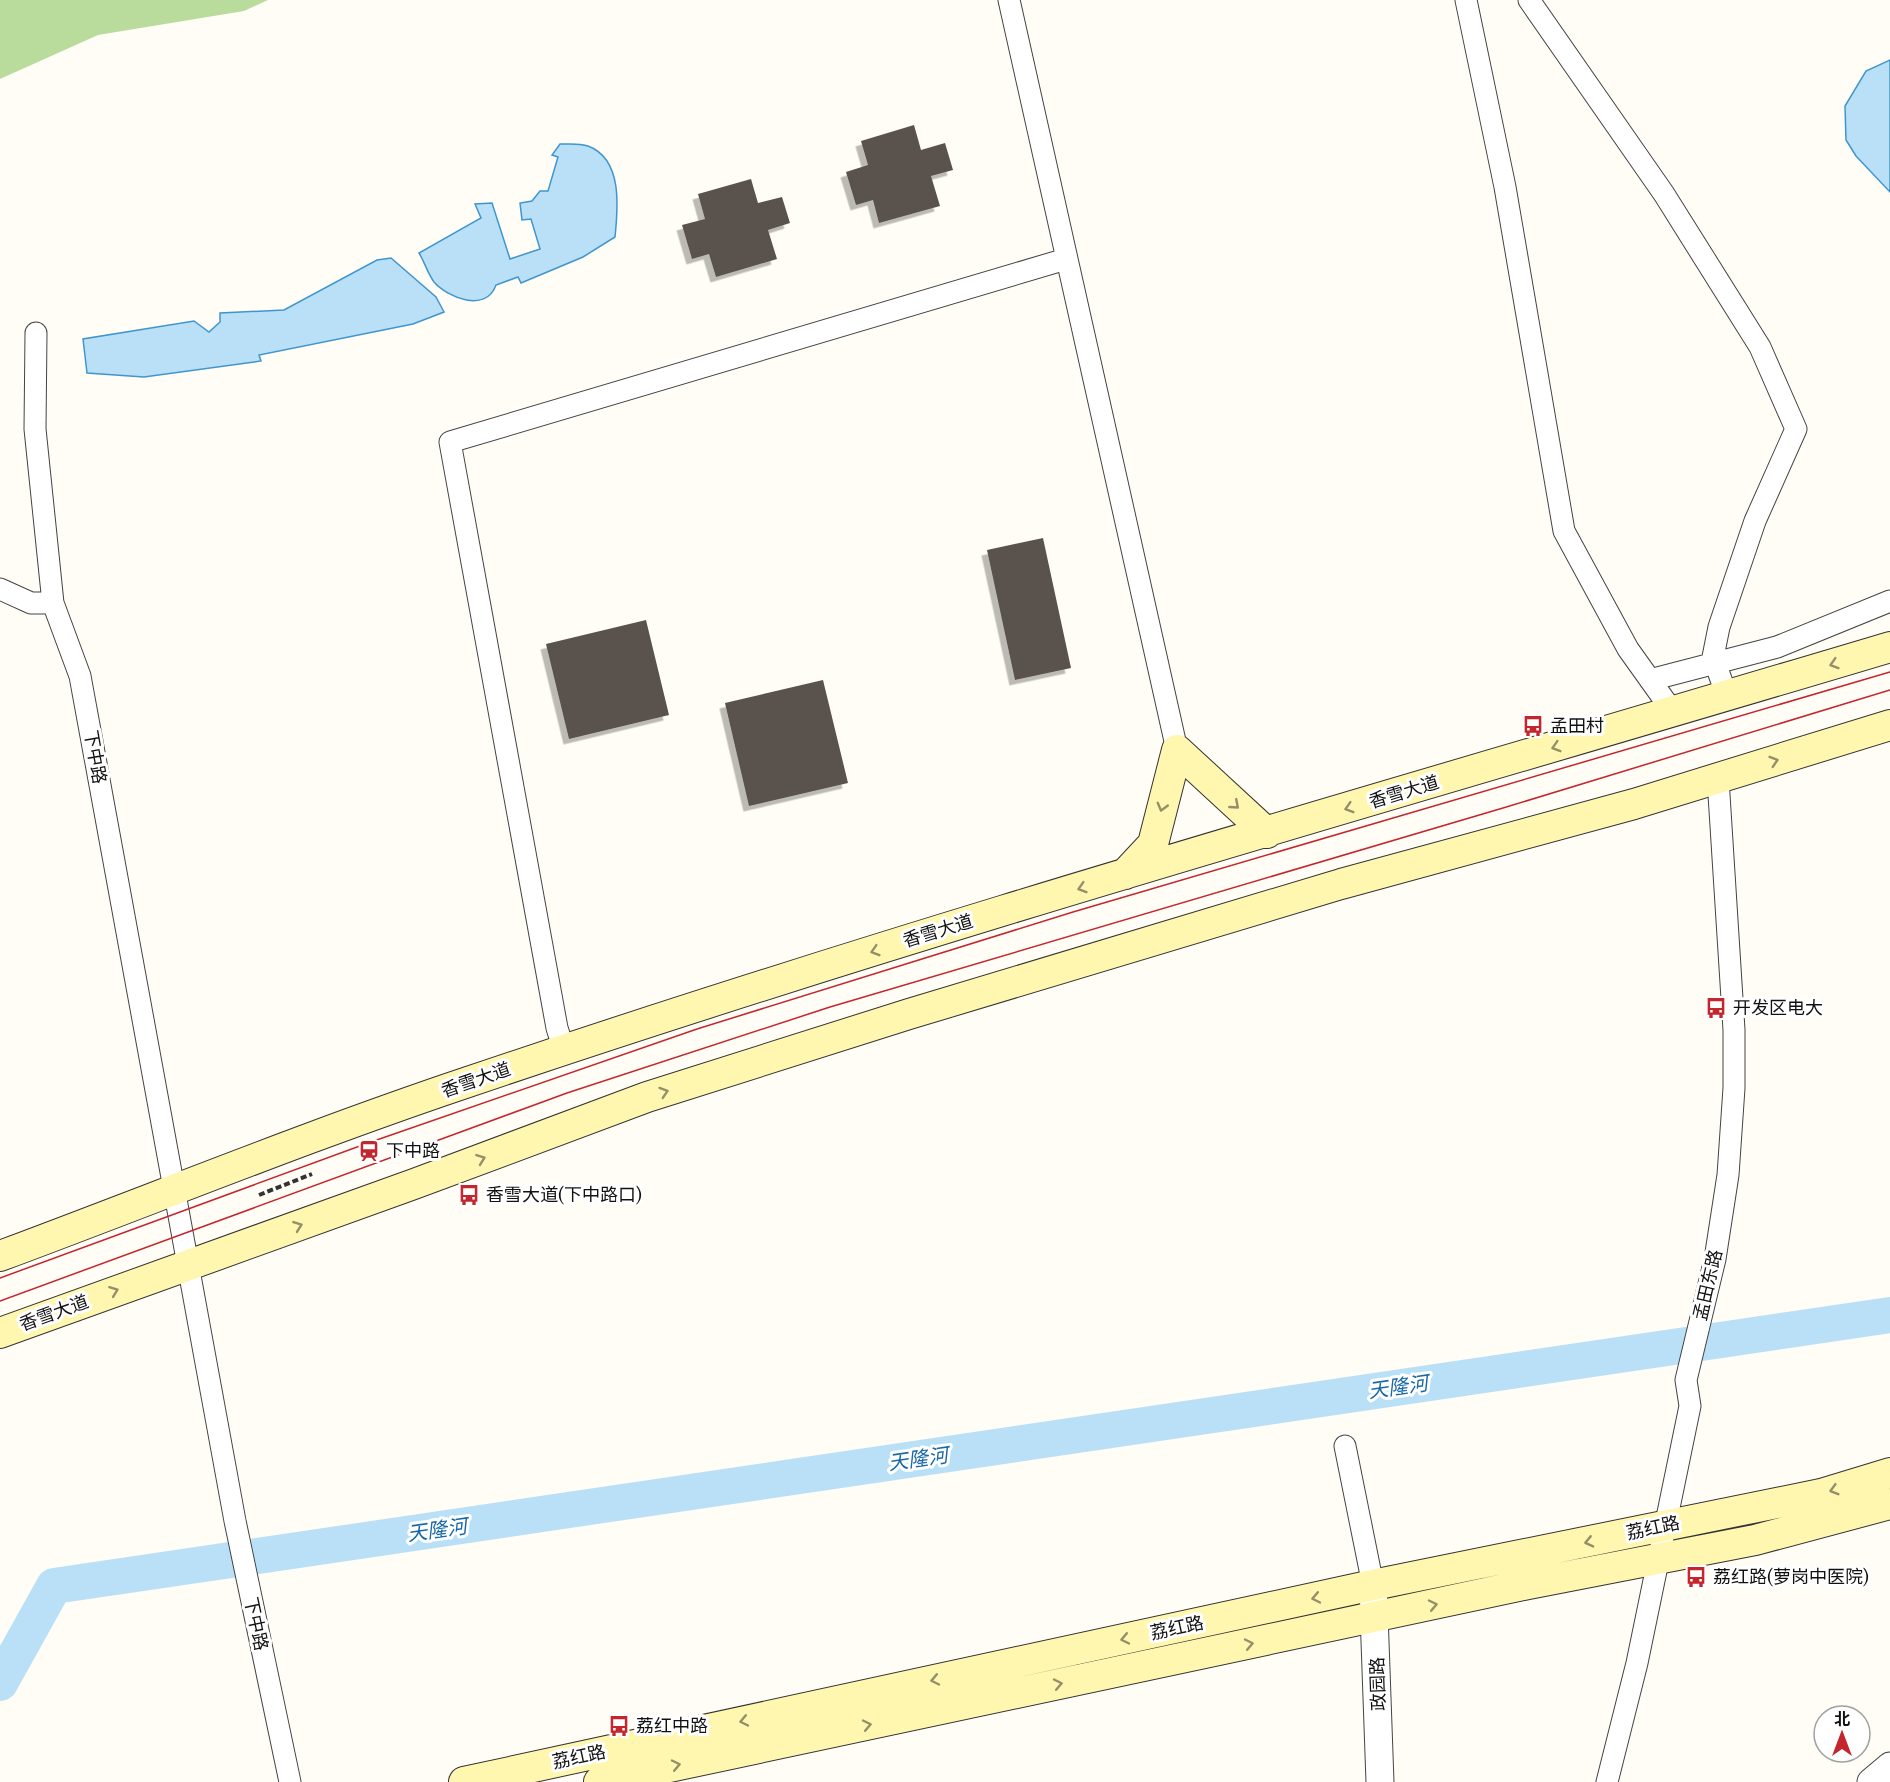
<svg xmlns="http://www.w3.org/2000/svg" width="1890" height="1782" font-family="'Libre Baskerville','Noto Sans SC',serif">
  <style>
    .forest { fill: #b9dc9c }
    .water { fill: #b9e0f7; stroke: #3f96cf; stroke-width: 1.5 }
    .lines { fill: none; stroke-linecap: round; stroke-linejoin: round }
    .river { stroke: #b9e0f7; stroke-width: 36 }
    .building { fill: #5a524d; filter: url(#shadow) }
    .minor-casing { stroke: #444; stroke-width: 23 }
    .tertiary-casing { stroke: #444; stroke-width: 29 }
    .secondary-casing { stroke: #333; stroke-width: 32 }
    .path { stroke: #333; stroke-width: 4; stroke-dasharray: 6 3; stroke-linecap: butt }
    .minor { stroke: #fff; stroke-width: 21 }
    .tertiary { stroke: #fff; stroke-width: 27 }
    .secondary { stroke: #fff6b0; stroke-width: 30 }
    .tram { stroke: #c4262e; stroke-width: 1.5 }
    .oneway { stroke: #948f68 }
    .labels { text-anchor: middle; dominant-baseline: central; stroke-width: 6; stroke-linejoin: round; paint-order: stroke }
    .poi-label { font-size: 18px; fill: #111; stroke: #fff; text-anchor: start }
    .street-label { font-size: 18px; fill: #111; stroke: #fff }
    .water-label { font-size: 20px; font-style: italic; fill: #1768a6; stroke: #fff }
  </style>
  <defs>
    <filter id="shadow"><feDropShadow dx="-5.5" dy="5.5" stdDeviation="0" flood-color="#0004"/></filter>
  </defs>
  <rect width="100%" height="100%" fill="#fffdf5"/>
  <path class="forest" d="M0 0H268L244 11 98 35 0 79Z"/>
  <path class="water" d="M1890 60V192L1856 156 1846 140 1845 106 1866 71Z
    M560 144C568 144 580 143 588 146 623 159 618 208 615 237L583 257 521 283 518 277 496 285C486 313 448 298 434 282 428 274 424 261 419 253L481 218 475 204 492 203 510 259 540 249 531 219 522 220 520 203 532 201 540 191H548L558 157 552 155Z
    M391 258 436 297 444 312 413 324 259 355 261 361 144 377 87 373 83 339 194 321 209 332 220 322V313L284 310 377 260Z"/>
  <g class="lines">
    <path class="river" d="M0 1683 54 1586 1890 1315"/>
  </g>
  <path class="building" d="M914 125 921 150 945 143 953 170 931 176 940 206 879 223 873 200 856 205 846 172 868 165 861 141Z
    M751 179 758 203 782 197 790 223 768 230 777 259 716 277 709 254 692 259 682 225 705 219 698 194Z
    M1043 538 1071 668 1015 680 987 550Z
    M646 620 669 715 569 739 546 644Z
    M823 680 848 783 749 806 725 703Z"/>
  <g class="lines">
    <defs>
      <path id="minor" d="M1009 0 1177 750
        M1466 0 1505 187 1564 531 1628 649 1673 712
        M1529 0 1664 194 1760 347 1796 429 1755 521 1719 627 1713 657 1727 696
        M36 333 35 429 53 603 80 676 235 1521 290 1782
        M0 589 31 603H53
        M1650 680 1777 647 1890 601
        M564 1050 557 1028 450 442 1066 259
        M1345 1446 1373 1585
        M1607 1782 1637 1663 1690 1406 1686 1380 1715 1259 1728 1175 1734 1088V1030L1718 779"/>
      <path id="tertiary" d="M1373 1585 1380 1782
        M1871 1782 1890 1766"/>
      <path id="secondary" d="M1177 750 1267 833
        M1125 874 1153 844 1177 750
        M0 1256C156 1198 310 1135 468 1082 937 923 1415 789 1890 647
        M0 1333 414 1184 647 1097 909 1014 1341 884 1634 804 1890 725
        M464 1782 1373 1585 1821 1494 1890 1473
        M599 1782 1528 1584 1755 1540 1890 1504"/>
    </defs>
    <use href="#minor" class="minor-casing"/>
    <use href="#tertiary" class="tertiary-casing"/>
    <use href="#secondary" class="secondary-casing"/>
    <path class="path" d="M259 1195 312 1174"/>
    <use href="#minor" class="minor"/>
    <use href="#tertiary" class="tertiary"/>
    <use href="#secondary" class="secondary"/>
    <path class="tram" d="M0 1278 368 1143 697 1029 1073 912 1890 672
      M0 1301 567 1093 830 1007 1503 808 1890 690"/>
  </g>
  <defs><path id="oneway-chevron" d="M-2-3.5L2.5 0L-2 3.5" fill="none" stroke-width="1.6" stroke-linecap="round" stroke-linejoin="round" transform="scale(1.5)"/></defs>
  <g class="oneway">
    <use href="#oneway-chevron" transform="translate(1834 664) rotate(163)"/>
    <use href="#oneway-chevron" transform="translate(1556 747) rotate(163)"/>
    <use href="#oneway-chevron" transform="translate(1774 761) rotate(-18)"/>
    <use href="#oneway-chevron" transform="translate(1235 805) rotate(41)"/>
    <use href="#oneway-chevron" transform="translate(1162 807) rotate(105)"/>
    <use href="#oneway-chevron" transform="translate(1349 808) rotate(163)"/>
    <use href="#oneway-chevron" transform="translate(1082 888) rotate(163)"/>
    <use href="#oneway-chevron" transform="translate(875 951) rotate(163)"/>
    <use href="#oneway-chevron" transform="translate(664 1092) rotate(-18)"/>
    <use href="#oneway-chevron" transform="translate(481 1159) rotate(-20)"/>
    <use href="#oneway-chevron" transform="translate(298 1226) rotate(-20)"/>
    <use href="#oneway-chevron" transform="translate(114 1291) rotate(-21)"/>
    <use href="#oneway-chevron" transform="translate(1834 1490) rotate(164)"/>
    <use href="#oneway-chevron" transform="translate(1589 1542) rotate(167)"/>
    <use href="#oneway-chevron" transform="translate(1316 1598) rotate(168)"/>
    <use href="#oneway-chevron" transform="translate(1433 1605) rotate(-12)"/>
    <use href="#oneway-chevron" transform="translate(1125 1639) rotate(168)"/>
    <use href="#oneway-chevron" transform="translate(1249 1644) rotate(-12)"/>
    <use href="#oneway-chevron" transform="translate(935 1680) rotate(168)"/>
    <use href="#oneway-chevron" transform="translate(1058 1684) rotate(-12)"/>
    <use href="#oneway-chevron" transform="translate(744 1721) rotate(168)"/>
    <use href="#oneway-chevron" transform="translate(867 1725) rotate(-12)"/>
    <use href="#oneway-chevron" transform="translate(676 1765) rotate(-12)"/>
  </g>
  <defs>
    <symbol id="bus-bare" viewBox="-9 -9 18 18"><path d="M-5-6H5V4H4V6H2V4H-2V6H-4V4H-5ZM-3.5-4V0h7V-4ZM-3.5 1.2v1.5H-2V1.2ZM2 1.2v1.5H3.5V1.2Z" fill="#c4262e" stroke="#fff" stroke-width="2.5" paint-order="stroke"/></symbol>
    <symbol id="station-bare" viewBox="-9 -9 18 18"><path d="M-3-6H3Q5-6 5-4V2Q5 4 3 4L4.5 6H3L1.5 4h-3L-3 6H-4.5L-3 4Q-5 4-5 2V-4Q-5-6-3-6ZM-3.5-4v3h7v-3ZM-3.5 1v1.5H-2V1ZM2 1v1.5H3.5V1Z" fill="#c4262e" stroke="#fff" stroke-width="2.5" paint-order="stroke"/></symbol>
  </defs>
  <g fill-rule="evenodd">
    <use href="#bus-bare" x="1518" y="711" width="30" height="30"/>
    <use href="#bus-bare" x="1701" y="993" width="30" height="30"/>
    <use href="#station-bare" x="354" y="1136" width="30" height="30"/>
    <use href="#bus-bare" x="454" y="1180" width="30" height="30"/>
    <use href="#bus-bare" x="1681" y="1562" width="30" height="30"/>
    <use href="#bus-bare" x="604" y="1711" width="30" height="30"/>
  </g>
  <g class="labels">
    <g class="poi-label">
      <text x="1550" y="726">孟田村</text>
      <text x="1733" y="1008">开发区电大</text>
      <text x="386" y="1151">下中路</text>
      <text x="486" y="1195">香雪大道(下中路口)</text>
      <text x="1713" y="1577">荔红路(萝岗中医院)</text>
      <text x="636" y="1726">荔红中路</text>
    </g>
    <g class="street-label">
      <text transform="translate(95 757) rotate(80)">下中路</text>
      <text transform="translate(1404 792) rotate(-17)">香雪大道</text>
      <text transform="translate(938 931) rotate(-17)">香雪大道</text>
      <text transform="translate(476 1080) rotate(-19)">香雪大道</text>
      <text transform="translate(1708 1285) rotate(-77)">孟田东路</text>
      <text transform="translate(54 1313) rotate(-20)">香雪大道</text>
      <text transform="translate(1653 1528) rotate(-12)">荔红路</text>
      <text transform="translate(256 1624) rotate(78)">下中路</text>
      <text transform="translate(1177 1628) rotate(-12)">荔红路</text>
      <text transform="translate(1378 1684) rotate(-92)">政园路</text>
      <text transform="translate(579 1757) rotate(-12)">荔红路</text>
    </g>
    <g class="water-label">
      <text transform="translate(1398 1387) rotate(-8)">天隆河</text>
      <text transform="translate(918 1459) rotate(-8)">天隆河</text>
      <text transform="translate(437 1530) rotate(-8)">天隆河</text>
    </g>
  </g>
  <g transform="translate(1842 1734)"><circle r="28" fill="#ffffff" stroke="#a0a0a0" stroke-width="1.5"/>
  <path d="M0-4.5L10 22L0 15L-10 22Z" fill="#c4262e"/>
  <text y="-9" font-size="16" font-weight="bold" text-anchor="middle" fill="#111111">北</text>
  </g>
</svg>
